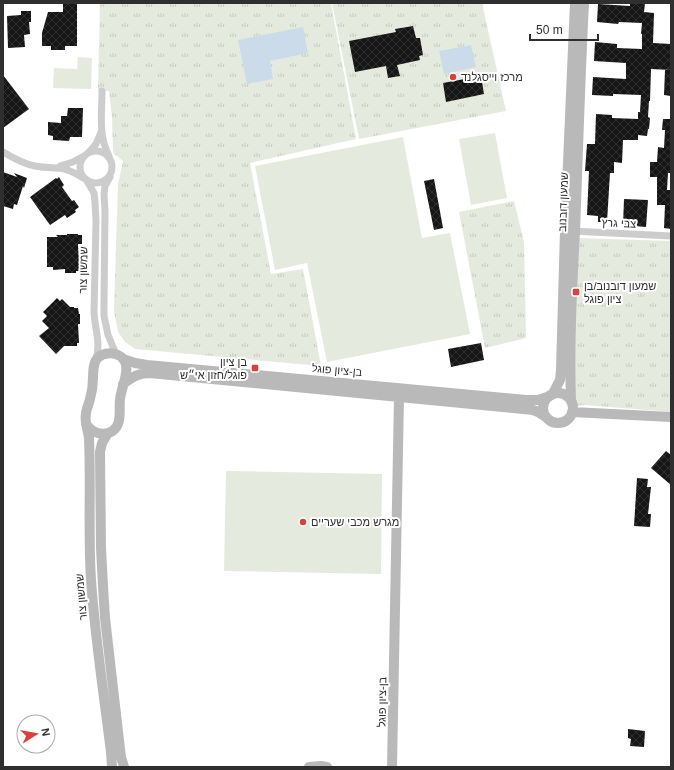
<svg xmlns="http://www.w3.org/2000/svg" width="674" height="770" font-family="Helvetica,'Noto Sans Hebrew',sans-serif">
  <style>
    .grass { fill: url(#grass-tufts) }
    .garden { fill: #e4ebde }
    .water { fill: #cbdbe9 }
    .building { fill: url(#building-cross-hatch) }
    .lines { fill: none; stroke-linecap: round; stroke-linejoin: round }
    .street { stroke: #ccc; stroke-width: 7 }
    .secondary { stroke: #b9b9b9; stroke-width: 10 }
    .poi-dot { fill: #d9403e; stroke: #fff; stroke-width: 1.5 }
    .labels { text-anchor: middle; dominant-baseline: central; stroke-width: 4; stroke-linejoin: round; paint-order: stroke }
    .poi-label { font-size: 11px; fill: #2f2f2f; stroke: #fff; text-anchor: start }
    .street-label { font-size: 11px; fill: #2f2f2f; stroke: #fff }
  </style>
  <defs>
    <pattern id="grass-tufts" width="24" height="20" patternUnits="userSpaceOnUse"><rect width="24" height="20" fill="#e4ebde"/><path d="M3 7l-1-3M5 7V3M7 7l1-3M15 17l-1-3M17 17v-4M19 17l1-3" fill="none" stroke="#c4cabf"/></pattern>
    <pattern id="building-cross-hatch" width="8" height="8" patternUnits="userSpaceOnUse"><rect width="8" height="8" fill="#161616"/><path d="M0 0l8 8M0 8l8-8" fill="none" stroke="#303030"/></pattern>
  </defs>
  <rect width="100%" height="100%" fill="#fff"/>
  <path class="grass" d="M100 3H331L356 139 250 163 271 274 303 269 321 366 135 349 125 342 118 332 114 311 118 184 123 161 113 153 112 117 109 91H98Z
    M332 3H482L506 111 359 139Z
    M514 201 524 242 526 338 485 348 459 212Z
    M578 238 671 241V412L585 405 576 406 571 398Z"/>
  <path class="garden" d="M78 57 92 58 91 89 53 88 54 68 77 69Z
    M495 133 507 198 471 205 459 139Z
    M403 137 422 238 450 233 470 334 327 362 307 263 275 270 255 166Z
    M226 471 382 474 381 574 224 571Z"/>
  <path class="water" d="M303 27 308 53 270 61 273 79 247 84 238 40Z
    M471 45 476 67 444 74 439 51Z"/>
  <path class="building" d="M63 3H77V46H65V50H51V46H42V33L48 12H63Z
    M630 3H645L644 12 654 13 653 43 671 44V70L651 69 650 101H649L648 117 650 118 649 129H648L647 136 638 135V140H623L622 163 614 162V173H610L607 222H598V216L587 215 589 171H585L587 144H595L596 114 612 115V118L638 119V112H640L641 95 613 94V96L592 95 593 77 626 79V63L594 61 595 42 617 44V48L642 49V34H641L642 23 619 22 618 24 597 22 598 4 630 6Z
    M21 11H31V22H29L30 34 24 35 25 47 8 48 7 16 21 15Z
    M413 26 416 38H420L423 55 419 56 420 60 397 65 400 76 388 78 386 66 355 72 349 41 396 32 395 29Z
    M665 70H671V96L664 95Z
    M3 75 29 109 3 128Z
    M481 76 484 94 446 102 443 83Z
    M68 108H83L82 137H70L69 141 53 140V136L48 135V122L61 123V116H67Z
    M663 119H671V173H668L667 190H671V229L664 228 665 205H657V177H650V162H657L658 147 664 148 665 130H662Z
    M3 172 17 177 14 173 27 178 24 188 23 186 17 205 14 204 13 209 3 206Z
    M59 177 64 185 62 187 72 201 74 200 79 207 75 210 76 212 67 218 65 215 50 225 30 197 56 178 57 179Z
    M434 179 443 228 434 230 424 181Z
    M624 199 648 200 646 227 623 225Z
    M67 234H78V235H82V244H78L79 262H81V271H76V273H65V269L53 270V267H47V237H58L56 235H67Z
    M57 298 60 301 62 299 70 307H74V308H78L79 314H80V324H78L79 343H77V346H64L56 354 39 336 49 328 42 321 47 316 43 312Z
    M481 343 484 360 451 367 448 349Z
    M666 451 671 455V485L651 468Z
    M637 478 648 479 647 487H651L648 514H651L650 527 634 526Z
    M628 729 645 731 644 747 630 746 631 739 628 738Z"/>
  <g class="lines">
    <path class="street" d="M102 91C102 114 98 135 109 156
      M80 167a16 16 0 1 1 32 0a16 16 0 1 1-32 0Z
      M3 152C13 158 24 164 35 166 56 170 63 164 83 178
      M89 152 96 144 101 132
      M60 166 73 162 84 156
      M110 177 105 186 104 194 105 211 104 304V316L108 335 116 354
      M87 181 94 193 95 202 96 221 94 312C95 331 101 341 96 360
      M572 231 671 236"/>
    <path class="secondary" d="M123 359 135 363 147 365 526 400H538L550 396
      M123 384C132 377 139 373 150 373L533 410 538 412 546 417
      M543 408a15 15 0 1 1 30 0a15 15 0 1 1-30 0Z
      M552 395 560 380 561 370 565 231 575 3
      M571 401C569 345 572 288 575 231 578 155 580 79 584 3
      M572 412 671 417
      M86 424C94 436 112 438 118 424 121 416 119 407 120 399 121 387 135 362 118 355 111 352 100 353 96 360 93 365 93 372 93 378 93 385 92 392 90 399 89 404 86 409 86 414 84 422 88 430 89 438 91 485 88 533 91 580 95 638 104 695 111 752L112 767
      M108 433 102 443 100 452 101 548 103 586 105 618 120 749 121 757 124 767
      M309 767 321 766 327 767
      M392 767 399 397"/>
  </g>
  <g class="poi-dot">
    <circle cx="453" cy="77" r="4"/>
    <rect x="572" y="288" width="8" height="8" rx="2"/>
    <rect x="251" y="364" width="8" height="8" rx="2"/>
    <circle cx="303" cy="522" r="4"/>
  </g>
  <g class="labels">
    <g class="poi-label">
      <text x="461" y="77">מרכז וייסגלנד</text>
      <text x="584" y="286">שמעון דובנוב/בן<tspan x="584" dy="13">ציון פוגל</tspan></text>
      <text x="247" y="362" text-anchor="end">בן ציון<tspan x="247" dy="13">פוגל/חזון אי״ש</tspan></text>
      <text x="311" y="522">מגרש מכבי שעריים</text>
    </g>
    <g class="street-label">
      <text transform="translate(563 202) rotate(-88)">שמעון דובנוב</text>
      <text transform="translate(619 223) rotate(3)">צבי גרץ</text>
      <text transform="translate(83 270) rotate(-89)">שמשון צור</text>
      <text transform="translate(337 370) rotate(5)">בן-ציון פוגל</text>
      <text transform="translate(81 597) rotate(-95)">שמשון צור</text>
      <text transform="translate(382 702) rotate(-89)">בן-ציון פוגל</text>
    </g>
  </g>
  <rect width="674" height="770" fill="none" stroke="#2f2f2f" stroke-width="8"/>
  <g transform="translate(36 734) rotate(79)"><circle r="19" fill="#ffffff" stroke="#acacac"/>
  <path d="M0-3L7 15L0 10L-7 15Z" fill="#d9403e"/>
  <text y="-6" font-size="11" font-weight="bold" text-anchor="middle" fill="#2f2f2f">N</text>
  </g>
  <path d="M530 34v6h68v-6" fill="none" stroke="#2f2f2f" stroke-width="2"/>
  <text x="536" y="34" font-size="12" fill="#2f2f2f" stroke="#ffffff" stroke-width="3" paint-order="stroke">50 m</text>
</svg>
